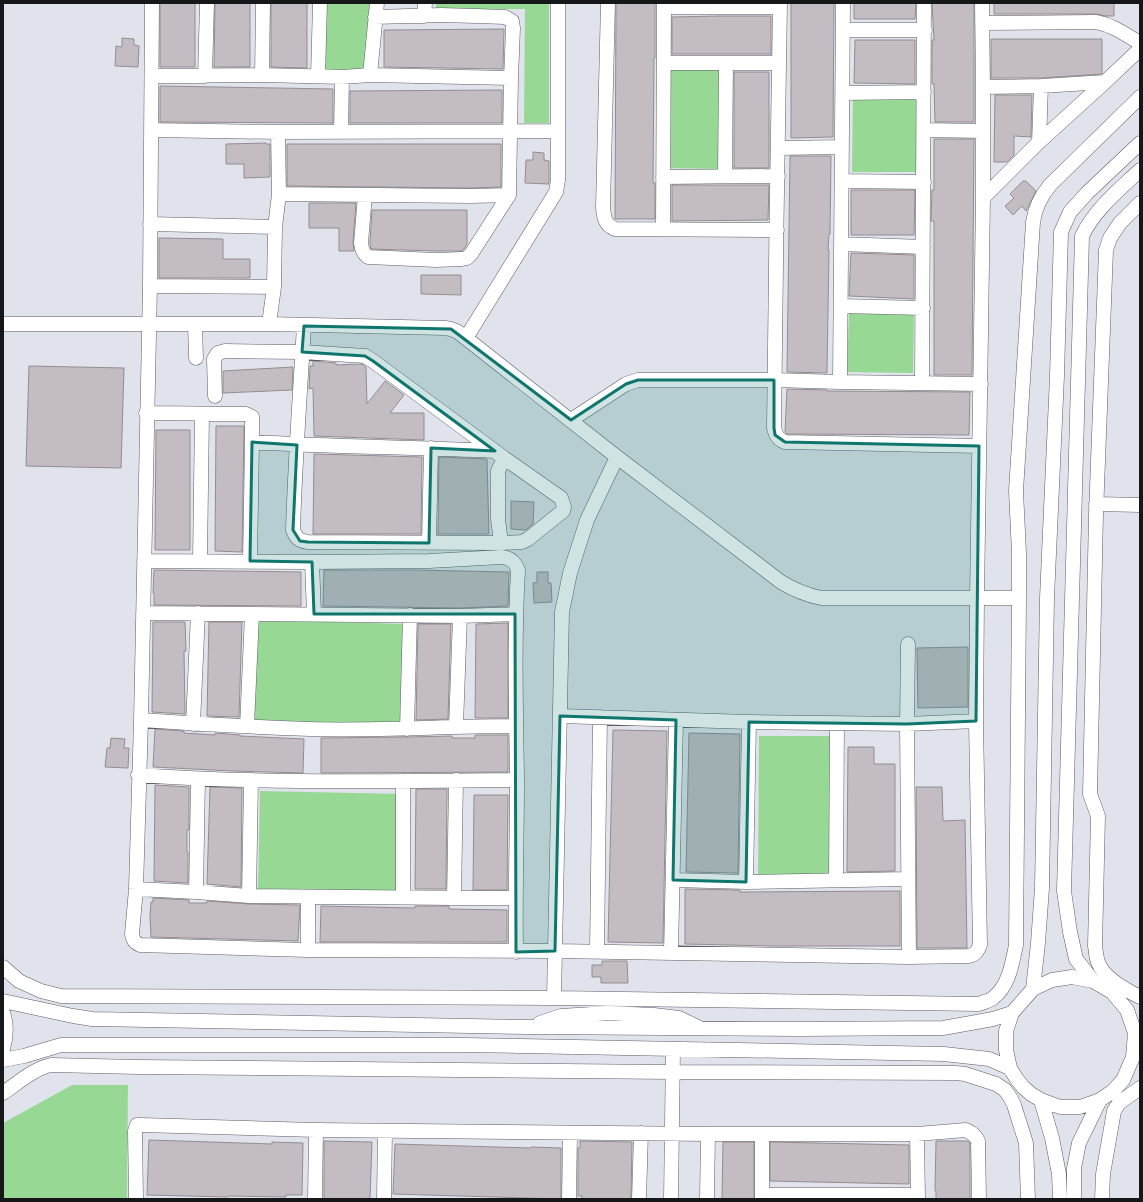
<svg xmlns="http://www.w3.org/2000/svg" width="1143" height="1202" font-family="'Roboto Condensed',sans-serif">
  <style>
    .green { fill: #97d994 }
    .building { fill: #c3bdc3; stroke: #938d92 }
    .lines { fill: none; stroke-linecap: round; stroke-linejoin: round }
    .minor-casing { stroke: #5b5e65; stroke-width: 15 }
    .minor { stroke: #fff; stroke-width: 14 }
    .marked { fill: #0f766e; fill-opacity: 0.2; stroke: #0f766e; stroke-width: 3; stroke-linejoin: round }
  </style>
  <rect width="100%" height="100%" fill="#e0e3eb"/>
  <path class="green" d="M323 3H370L369 74 322 73Z
    M436 3H549V123H524L525 9H436Z
    M669 67 720 68 718 169 667 168Z
    M853 96H917L916 172H852Z
    M849 311 914 312 913 373 847 372Z
    M256 620 407 624 404 725 253 721Z
    M759 736H834L833 877H758Z
    M260 791 401 794 399 892 258 889Z
    M72 1085H128L127 1199H3V1123Z"/>
  <path class="building" d="M160 3H195V67H160Z
    M215 3H250V67H214Z
    M271 3H307V68L271 67Z
    M616 3H655V58H654L653 183H655V219H615Z
    M791 3H834L833 137 791 138Z
    M854 3H916L915 19H854Z
    M932 3H974V122H935L934 84H932V40H934Z
    M994 3H1114V16H1106L1096 14H994Z
    M719 16H771V54H672V17Z
    M504 29 503 69 384 67V30Z
    M122 38 134 39V45L139 46 138 67 115 66 116 46 122 47Z
    M991 39H1102V74L1041 78H991Z
    M855 40H915V84L854 83Z
    M734 72H769V168H734Z
    M160 86 333 89V123L160 122Z
    M502 90V123H350V91Z
    M995 95H1032L1031 137 1014 136V155L1007 162H994Z
    M934 139H974L972 375H934V221H931L932 190H934Z
    M266 143V144H270V177L244 178V164H226V144Z
    M287 144H501V187L471 188 287 186Z
    M533 152 544 153V160L549 161V184L525 183 526 160H533Z
    M790 156H831L830 234H829L828 250H829L827 373 787 372Z
    M1023 181H1026L1036 191 1026 211 1022 206 1013 215 1005 206 1014 198 1010 194Z
    M672 185H769L768 220 672 221Z
    M851 190H915L914 235H851Z
    M309 203H356L353 242 354 251H339V228H309Z
    M372 210H467V244L464 249 461 251H436L371 249 370 243Z
    M159 238 223 239V259H250V278H159Z
    M851 253 914 255V299L849 296Z
    M421 275H461V295L421 294Z
    M313 361 336 363V365L362 364 366 367 367 404 385 381 404 395 390 413H424V440L314 436 313 388 309 389 310 366H313Z
    M29 366 124 368 121 468 26 466Z
    M293 367 292 390 223 393V371Z
    M787 389 827 390V391L970 392 969 435 787 434 785 432Z
    M216 426H244L242 552 215 551Z
    M156 430H190V550H155Z
    M314 454 422 457 421 534H313Z
    M439 457 487 459 489 534H438Z
    M511 501 534 502 533 524 526 530 511 529Z
    M154 570 301 572V606L154 605V593H153Z
    M324 570H415L509 572 508 606 460 608 323 606Z
    M537 572H548V583H551L552 602 534 603 533 583 537 582Z
    M153 622H185L186 651H184L185 714 152 712Z
    M209 622H242L239 717 207 716Z
    M508 623V718H475L476 624Z
    M418 624H451L448 719 416 720Z
    M968 647V707L918 708 917 648Z
    M155 729 184 731V733L215 735V733L240 735V736L304 739 303 773 233 771 153 767Z
    M613 730 667 731 663 943 608 942Z
    M689 733 740 734 738 873 686 872Z
    M475 735H508V772L321 773V738L407 737 452 736V738H475Z
    M111 738 125 739 124 748H129L128 768 105 767 107 748H110Z
    M848 747H874V764H895V871L847 872Z
    M155 785 189 787V830H187V852H188V883L154 881Z
    M210 787 242 788 241 887 207 884Z
    M916 787H942L943 821 965 820 967 948H917Z
    M416 789H447L446 889H415Z
    M474 795H508L507 890H473Z
    M685 889 740 890V892L900 891V946H772L685 944Z
    M153 898 189 900V903H207V901L249 904 300 905 298 941 151 937 150 916 151 902H153Z
    M321 906 415 908V906H449V909L507 910V942H320Z
    M602 961H627L628 983H601V977H592V965H602Z
    M149 1140 272 1144V1142L303 1143 302 1195H286V1197L228 1196V1197L147 1195Z
    M324 1141 372 1142 370 1199H324Z
    M580 1141 632 1142 631 1199H582V1196H578V1148H580Z
    M936 1141H968L970 1143V1199H936V1191H935Z
    M723 1142H754V1199H722Z
    M770 1142 909 1145V1184L770 1181Z
    M395 1144 530 1148 531 1147 561 1148V1199L393 1194Z"/>
  <g class="lines">
    <defs>
      <path id="minor" d="M152 3 150 286 141 720 136 889 132 934C133 940 134 942 140 945L308 950 555 951 909 957 968 956C975 955 977 952 980 945L976 721 977 598 983 198V87L982 3
        M608 3 603 207C604 218 605 225 615 229L777 230
        M780 3C778 145 775 286 774 428 776 436 778 439 785 442L979 446
        M664 7H780
        M424 16 425 3
        M982 23 1096 22C1113 25 1126 35 1140 43
        M843 30H925
        M664 63H779
        M262 75 263 3
        M370 75 377 3
        M152 76 262 75 342 77 370 75 511 78
        M205 76 207 3
        M318 76 320 3
        M983 87 1041 86 1105 82
        M843 93 924 92
        M151 130 278 132 558 131
        M924 130 983 131
        M341 131 342 77
        M1039 142 1041 86
        M778 148 842 147
        M725 176 726 63
        M663 177 778 176
        M842 181 924 182
        M279 194 471 196 509 195
        M365 195 361 243C362 250 363 253 368 257L436 260 462 259 467 258 471 254 509 195 511 78 513 28 512 21 505 17 476 16 441 15 375 17
        M983 198 1039 142 1105 82 1140 49
        M1140 203 1120 223 1110 238 1106 250 1096 514 1090 794 1098 816 1095 946C1096 951 1096 957 1098 962 1103 978 1126 990 1140 997
        M150 224 275 227
        M663 229 664 3
        M841 244 923 247
        M150 286 274 287
        M841 306 923 308
        M3 324H269L274 287 275 227 279 194 278 132
        M195 324 196 358
        M269 324 445 328 451 329 458 332 617 457 781 582C794 590 807 595 821 598H1019
        M466 338 556 192 558 180V3
        M840 382 843 3
        M922 383 924 3
        M215 396 214 359 218 353 225 351 302 352 365 356 373 361 504 458 561 498 564 507 563 511 528 539 522 542 501 543 308 542C299 541 296 538 293 530 295 462 300 394 304 326
        M146 413 246 414 252 417V442L250 561
        M571 420 626 384 638 380H774L840 382 981 384
        M252 442C333 447 414 447 495 451
        M1096 504 1140 505
        M429 543 431 448
        M501 543 498 519V471L504 458
        M144 561 312 562 429 561 502 557C511 558 515 562 518 570 514 640 516 709 517 779 517 837 515 894 516 952
        M200 561 202 414
        M312 562 314 614
        M143 613 460 616 515 614
        M908 644 907 724 909 957
        M560 716 749 722 907 724 976 721
        M141 720C197 724 254 727 310 729 379 731 447 726 516 726
        M193 724 198 613
        M247 726 252 614
        M456 726 460 616
        M407 729 410 615
        M138 775C264 784 391 781 517 780
        M403 781V897
        M673 880 746 882 907 879
        M836 880 837 723
        M746 882 749 722
        M136 889 196 892 249 896 454 898H515
        M196 892 198 779
        M249 896 251 780
        M454 898 456 780
        M308 950V898
        M597 952 600 717
        M671 953 676 720
        M3 967 19 981 41 991 61 996 554 998 979 1004C983 1002 990 1001 993 998 1009 986 1012 964 1016 945L1019 598V553L1016 491 1033 222C1035 208 1041 196 1050 185L1140 97
        M1093 981 1076 959 1070 932 1064 891 1082 236C1095 209 1119 190 1140 170
        M1033 989 1038 943 1042 888 1047 598 1057 376 1061 232 1070 212 1087 193 1140 143
        M554 998 562 612 570 573 587 520 617 457
        M3 1001 73 1016 92 1019 528 1027 800 1029 943 1028 993 1019 1012 1013
        M3 1013C7 1024 6 1038 3 1049
        M540 1023 561 1016 608 1013 654 1015 679 1018 698 1027
        M3 1060 24 1056 61 1045H464L944 1054 989 1059 1010 1068
        M3 1093C18 1083 33 1069 51 1065L138 1067 673 1072 956 1073 965 1074 996 1084 1005 1090 1010 1097 1014 1105 1026 1143 1028 1199
        M1041 1100 1052 1138 1059 1174 1060 1199
        M917 1134 918 1199
        M762 1195H918
        M136 1199 135 1131 137 1125H141L316 1130 708 1134H917L966 1130C972 1133 975 1135 978 1141L979 1199
        M315 1199 316 1130
        M384 1199 385 1131
        M569 1199 570 1133
        M639 1199 641 1133
        M671 1199 673 1049
        M707 1199 708 1134
        M762 1199V1134
        M1074 1199V1168L1079 1143 1100 1100 1113 1091 1123 1080 1133 1057 1135 1033 1127 1010 1112 992 1093 981 1072 977 1052 980 1033 989 1012 1013 1006 1031V1050L1010 1068 1016 1078 1023 1087 1031 1094 1041 1100 1060 1107H1080L1100 1100
        M1102 1199 1103 1174 1114 1111 1119 1103 1140 1088"/>
    </defs>
    <use href="#minor" class="minor-casing"/>
    <use href="#minor" class="minor"/>
  </g>
  <path class="marked" d="M304 326 451 329 571 420 626 384 638 380H774V428L775 435 785 442 979 446 976 721 907 724 749 722 746 882 673 880 676 720 560 716 555 951 516 952 515 614H314L312 562 250 561 252 442 297 445 293 530 300 541 308 542 429 543 431 448 495 451 373 361 365 356 302 352Z"/>
  <rect width="1143" height="1202" fill="none" stroke="#151719" stroke-width="8"/>
</svg>
